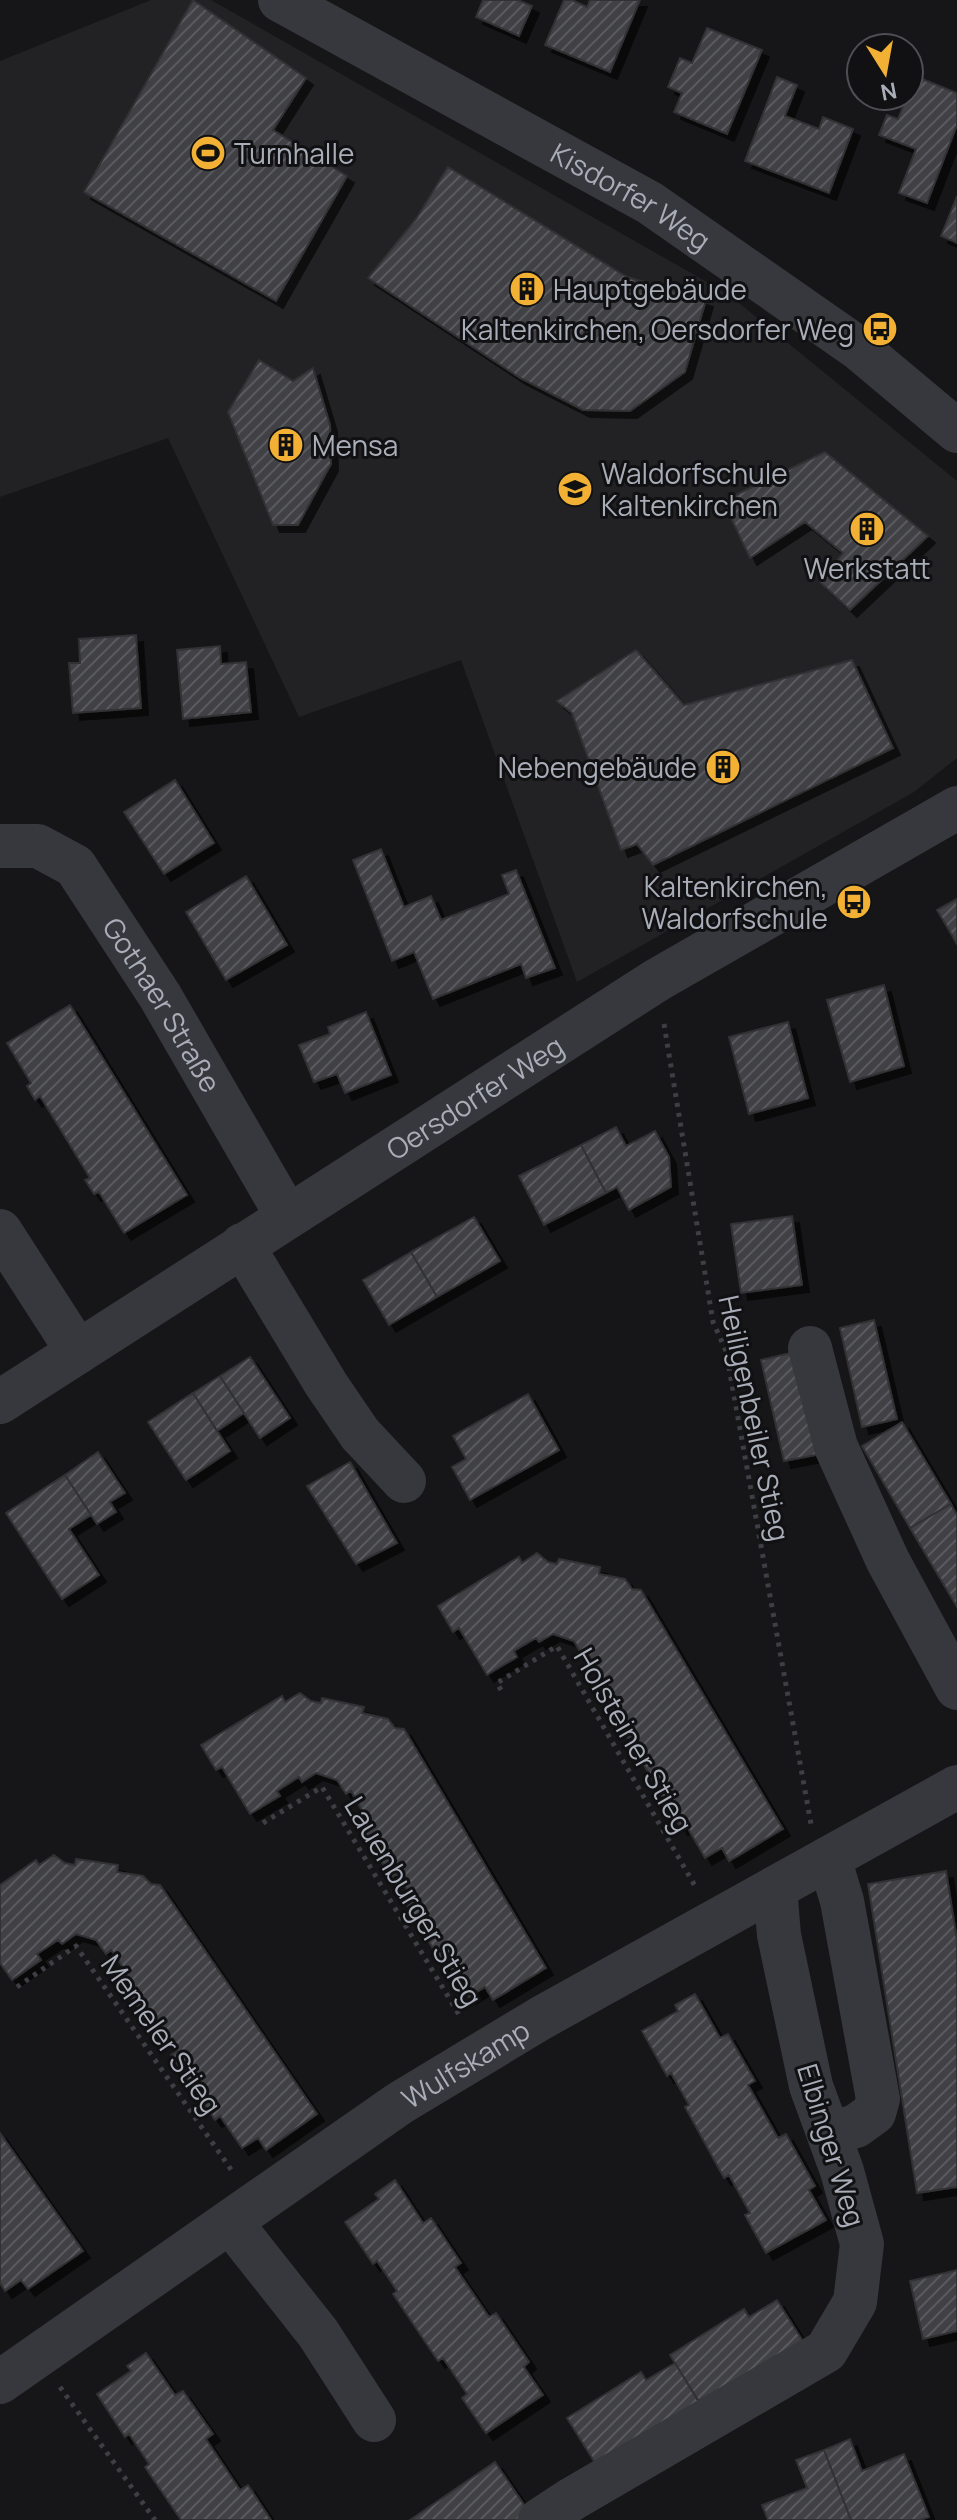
<svg xmlns="http://www.w3.org/2000/svg" width="957" height="2520" font-family="Manrope,sans-serif">
  <style>
    .built { fill: #222225 }
    .building { fill: url(#building-hatch); stroke: #303034; stroke-width: 2; filter: url(#shadow) }
    .lines { fill: none; stroke-linecap: round; stroke-linejoin: round }
    .path { stroke: #3d3f44; stroke-width: 5; stroke-dasharray: 4 6; stroke-linecap: butt }
    .minor { stroke: #37383d; stroke-width: 44 }
    .labels { text-anchor: middle; dominant-baseline: central; stroke-width: 6; stroke-linejoin: round; paint-order: stroke }
    .poi-label { font-size: 28px; fill: #a8adb8; stroke: #111113; text-anchor: start }
    .street-label { font-size: 28px; fill: #a8adb8; stroke: #111113 }
  </style>
  <defs>
    <pattern id="building-hatch" width="6" height="6" patternUnits="userSpaceOnUse" patternTransform="scale(2)"><rect width="6" height="6" fill="#404145"/><path d="M-1 1l2-2M0 6l6-6M5 7l2-2" fill="none" stroke="#595a5e"/></pattern>
    <filter id="shadow"><feDropShadow dx="7" dy="7" stdDeviation="0" flood-color="#0009"/></filter>
  </defs>
  <rect width="100%" height="100%" fill="#161618"/>
  <path class="built" d="M151 0H211L728 294 957 481V758L914 792 577 982 461 660 299 717 168 438 0 497V61Z"/>
  <path class="building" d="M193 0 306 78 273 130 347 176 276 301 84 192Z
    M483 0H518L532 6 519 36 476 17Z
    M564 0H572L587 7 590 0H640L610 72 545 45Z
    M707 28 762 50 727 134 674 112 682 93 668 87 680 58 692 63Z
    M915 76 957 93V125L927 203 899 193 916 149 879 135 887 115 898 119Z
    M777 77 797 85 785 116 819 129 823 117 853 129 829 193 745 161Z
    M448 167 627 277 706 300 685 372 630 411 583 410 520 378 368 278 416 219Z
    M957 196V243L941 236Z
    M259 360 293 381 313 368 330 425 331 464 298 525H273L228 412Z
    M825 452 928 536 850 610 820 582 843 553 805 522 750 558 723 501Z
    M136 635 141 708 73 713 69 663H80L79 639Z
    M220 646 221 664 246 662 251 712 183 719 177 650Z
    M636 650 684 705 852 660 893 748 653 865 637 844 621 850 572 713 557 701Z
    M175 780 214 843 164 874 124 812Z
    M381 849 404 907 431 896 441 920 509 894 502 875 516 870 555 968 526 978 521 964 433 999 414 952 392 961 353 860Z
    M246 876 287 945 226 980 186 912Z
    M957 899V944L937 910Z
    M884 985 904 1066 850 1082 827 1000Z
    M70 1005 187 1195 124 1233 99 1192 94 1194 85 1180 90 1178 40 1096 35 1100 27 1086 31 1083 7 1043Z
    M366 1012 391 1075 345 1093 337 1074 314 1082 299 1045 330 1034 328 1027Z
    M788 1022 808 1098 749 1114 729 1037Z
    M616 1127 626 1146 655 1131 669 1157 671 1187 629 1210 617 1187 606 1193 581 1145Z
    M581 1145 606 1193 544 1225 519 1176Z
    M792 1216 802 1285 741 1293 731 1224Z
    M474 1217 500 1261 437 1297 411 1252Z
    M411 1252 437 1297 389 1325 363 1280Z
    M874 1320 897 1419 862 1427 840 1328Z
    M799 1351 821 1454 784 1461 761 1360Z
    M250 1357 290 1418 260 1438 220 1376Z
    M220 1376 244 1413 217 1431 193 1393Z
    M193 1393 230 1451 186 1480 148 1422Z
    M528 1394 559 1450 470 1500 452 1467 466 1459 453 1436Z
    M902 1422 951 1504 910 1528 862 1446Z
    M98 1452 125 1493 110 1502 116 1512 97 1524 65 1475Z
    M350 1462 397 1543 356 1564 307 1486Z
    M65 1475 91 1515 69 1529 99 1575 62 1599 6 1513Z
    M951 1504 957 1515V1607L910 1528Z
    M537 1553 548 1562 557 1564 559 1559 600 1567 599 1574 625 1579 632 1589 641 1590 783 1829 729 1861 722 1848 705 1858 686 1825 681 1828 641 1760 647 1757 634 1735 628 1738 593 1680 601 1675 587 1652 582 1655 574 1641 553 1634 539 1642 536 1638 514 1651 517 1657 487 1675 459 1628 453 1632 438 1606 519 1557 522 1563Z
    M300 1693 311 1701 321 1703 322 1698 364 1707 362 1713 388 1719 395 1728 404 1729 546 1968 493 2000 485 1987 469 1997 449 1965 444 1967 404 1900 411 1896 397 1874 391 1878 356 1819 364 1814 351 1791 346 1794 337 1780 316 1773 302 1782 299 1777 277 1791 280 1796 250 1814 222 1767 216 1770 201 1745 282 1696 285 1702Z
    M54 1855 65 1863 75 1865 76 1859 118 1865 117 1872 143 1876 151 1884 160 1885 317 2114 266 2150 258 2138 242 2148 220 2116 215 2120 171 2055 177 2051 163 2030 156 2034 118 1978 126 1972 111 1950 106 1954 96 1940 76 1934 62 1944 58 1940 37 1954 41 1960 12 1980 0 1963V1885L36 1860 39 1865Z
    M946 1871 957 1940V2187L917 2193 868 1884Z
    M695 1994 720 2038 728 2034 755 2081 748 2085 778 2138 786 2134 815 2186 809 2190 826 2220 766 2253 745 2215 750 2213 729 2175 724 2178 685 2107 689 2105 671 2073 667 2076 642 2031 678 2011 675 2005Z
    M0 2133 83 2251 28 2289 21 2280 5 2291 0 2283Z
    M395 2180 423 2223 431 2218 461 2263 455 2267 489 2317 496 2313 529 2362 524 2367 543 2395 486 2433 462 2398 467 2394 443 2358 438 2361 393 2294 397 2291 377 2261 373 2264 345 2222 379 2199 375 2194Z
    M957 2270V2331L923 2339 910 2281Z
    M777 2300 811 2354 703 2408 670 2355 744 2309 749 2317Z
    M146 2353 175 2395 183 2391 213 2434 206 2439 240 2490 248 2485 271 2520H181L145 2467 149 2464 129 2434 125 2437 97 2394 131 2371 127 2366Z
    M675 2363 708 2417 600 2471 567 2418 641 2372 646 2380Z
    M850 2439 862 2471 904 2454 929 2517 920 2520H851L824 2450Z
    M824 2450 851 2520H768L762 2505 807 2488 796 2460Z
    M495 2462 529 2512 517 2520H410Z"/>
  <g class="lines">
    <path class="path" d="M664 1024 713 1322 726 1351 811 1824
      M501 1690 497 1683 557 1646 695 1886
      M263 1823 322 1787 461 2018
      M17 1987 76 1946 232 2171
      M60 2387 155 2520"/>
    <g class="minor">
      <path id="s1" d="M280 0 650 203 858 348 957 431"/>
      <path id="s2" d="M0 846H38L75 866 160 996 287 1216"/>
      <path d="M0 1231 78 1352"/>
      <path d="M242 1245 326 1384 360 1434 404 1481"/>
      <path d="M810 1348 836 1447 888 1561 957 1688"/>
      <path id="s3" d="M0 1402 657 980 957 808"/>
      <path d="M829 2134 856 2126 874 2113 878 2099 842 1901 829 1858"/>
      <path d="M231 2223 318 2333 374 2420"/>
      <path id="s4" d="M0 2382 400 2103 541 2018 957 1787"/>
      <path d="M540 2520 572 2499 826 2351 855 2302 862 2244 842 2171 811 2086 779 1935 775 1888"/>
    </g>
  </g>
  <defs>
    <symbol id="stadium-disc" viewBox="-11 -11 22 22"><circle r="9.5" fill="#f2b134" stroke="#111113"/><path d="M0-5a6.5 5 0 1 0 0 10a6.5 5 0 1 0 0-10ZM-3.5-1.8h7v3.6h-7Z" fill="#111"/></symbol>
    <symbol id="building-disc" viewBox="-11 -11 22 22"><circle r="9.5" fill="#f2b134" stroke="#111113"/><path d="M-4-6H4V6H1V3H-1V6H-4ZM-2.5-4.3h1.7v1.8h-1.7ZM.8-4.3h1.7v1.8H.8ZM-2.5-1h1.7V.8h-1.7ZM.8-1h1.7V.8H.8Z" fill="#111"/></symbol>
    <symbol id="bus-disc" viewBox="-11 -11 22 22"><circle r="9.5" fill="#f2b134" stroke="#111113"/><path d="M-5-6H5V4H4V6H2V4H-2V6H-4V4H-5ZM-3.5-4V0h7V-4ZM-3.5 1.2v1.5H-2V1.2ZM2 1.2v1.5H3.5V1.2Z" fill="#111"/></symbol>
    <symbol id="school-disc" viewBox="-11 -11 22 22"><circle r="9.5" fill="#f2b134" stroke="#111113"/><path d="M0-5L7-2L0 1L-7-2ZM-4 1L0 2.5L4 1V4Q0 6-4 4Z" fill="#111"/></symbol>
  </defs>
  <g fill-rule="evenodd">
    <use href="#stadium-disc" x="188" y="133" width="40" height="40"/>
    <use href="#building-disc" x="507" y="269" width="40" height="40"/>
    <use href="#bus-disc" x="860" y="309" width="40" height="40"/>
    <use href="#building-disc" x="266" y="425" width="40" height="40"/>
    <use href="#school-disc" x="555" y="469" width="40" height="40"/>
    <use href="#building-disc" x="847" y="509" width="40" height="40"/>
    <use href="#building-disc" x="703" y="747" width="40" height="40"/>
    <use href="#bus-disc" x="834" y="882" width="40" height="40"/>
  </g>
  <g class="labels">
    <g class="poi-label">
      <text x="234" y="153">Turnhalle</text>
      <text x="553" y="289">Hauptgebäude</text>
      <text x="854" y="329" text-anchor="end">Kaltenkirchen, Oersdorfer Weg</text>
      <text x="312" y="445">Mensa</text>
      <text x="601" y="473">Waldorfschule<tspan x="601" dy="32">Kaltenkirchen</tspan></text>
      <text x="867" y="568" text-anchor="middle">Werkstatt</text>
      <text x="697" y="767" text-anchor="end">Nebengebäude</text>
      <text x="828" y="886" text-anchor="end">Kaltenkirchen,<tspan x="828" dy="32">Waldorfschule</tspan></text>
    </g>
    <g class="street-label">
      <text stroke="none"><textPath href="#s1" startOffset="402">Kisdorfer Weg</textPath></text>
      <text stroke="none"><textPath href="#s2" startOffset="244">Gothaer Straße</textPath></text>
      <text stroke="none"><textPath href="#s3" startOffset="564">Oersdorfer Weg</textPath></text>
      <text transform="translate(755 1418) rotate(78)">Heiligenbeiler Stieg</text>
      <text transform="translate(634 1740) rotate(60)">Holsteiner Stieg</text>
      <text transform="translate(414 1901) rotate(59)">Lauenburger Stieg</text>
      <text transform="translate(162 2034) rotate(55)">Memeler Stieg</text>
      <text stroke="none"><textPath href="#s4" startOffset="564">Wulfskamp</textPath></text>
      <text transform="translate(832 2145) rotate(73)">Elbinger Weg</text>
    </g>
  </g>
  <g transform="translate(885 72) rotate(169)"><circle r="38" fill="#111113" stroke="#4d4f55" stroke-width="2"/>
  <path d="M0-6L14 30L0 20L-14 30Z" fill="#f2b134"/>
  <text y="-12" font-size="22" font-weight="bold" text-anchor="middle" fill="#a8adb8">N</text>
  </g>
</svg>
